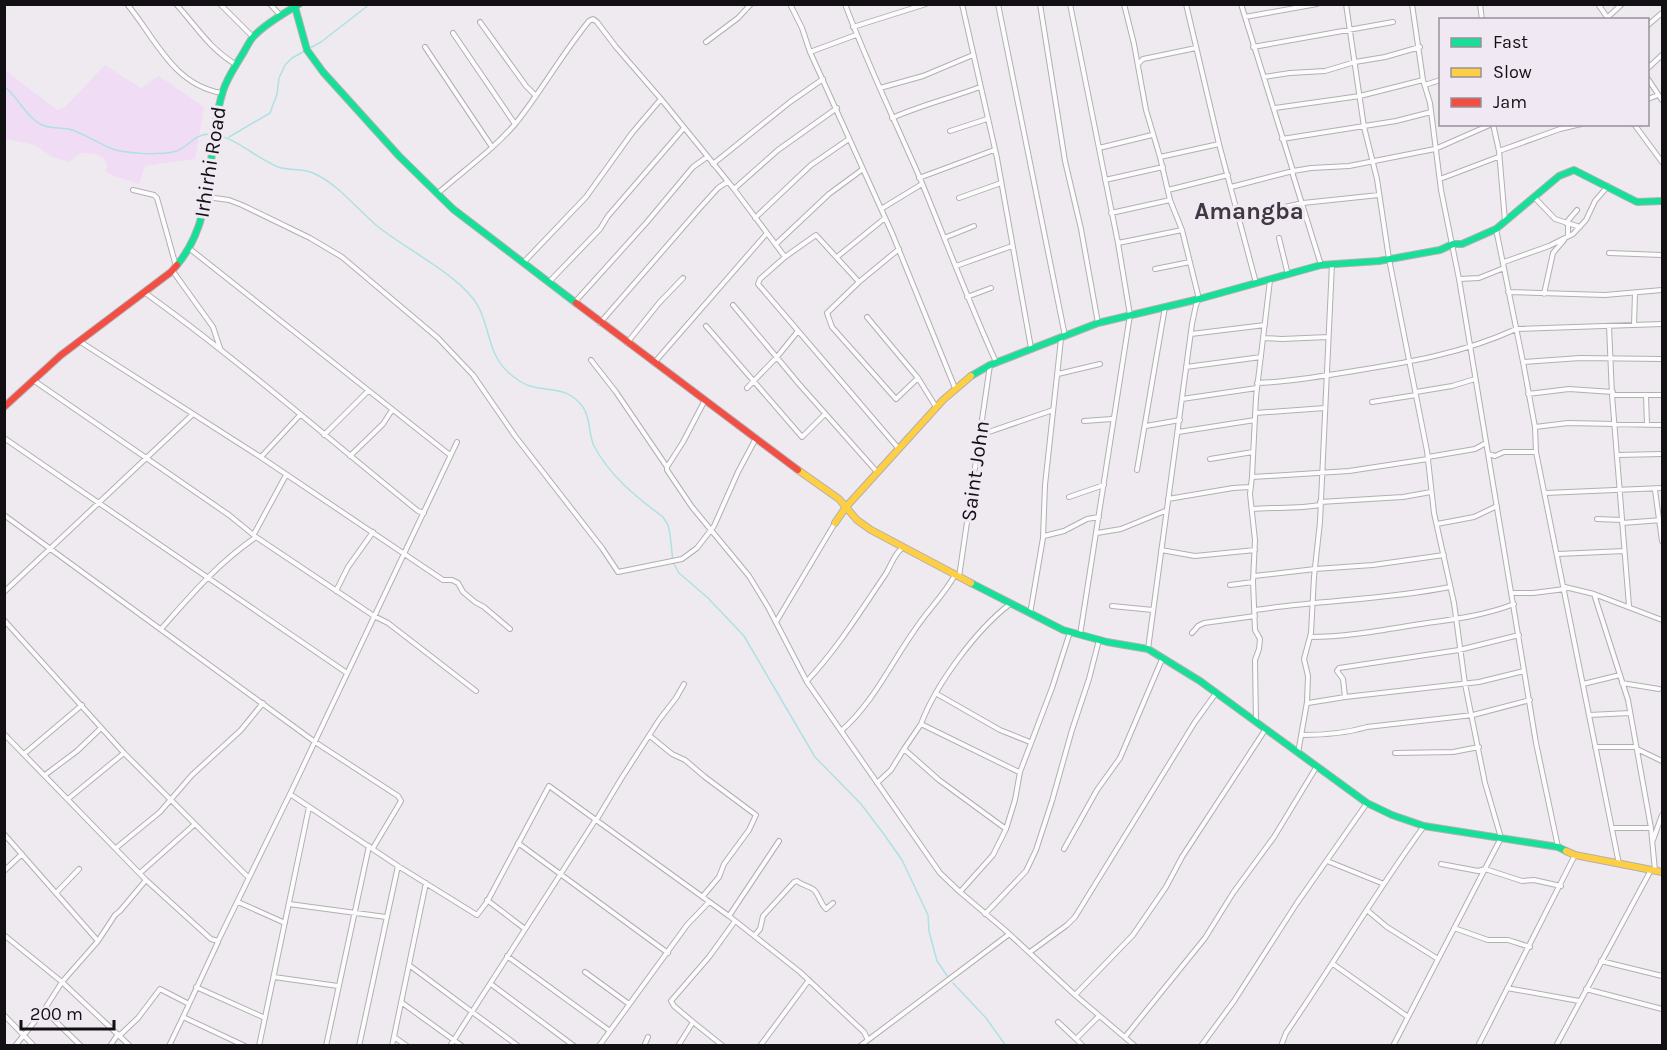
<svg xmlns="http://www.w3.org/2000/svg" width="1667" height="1050" font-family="Karla,sans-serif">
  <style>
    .green { fill: #f1dcf6 }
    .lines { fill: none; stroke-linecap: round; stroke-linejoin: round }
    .stream { stroke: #aee1e3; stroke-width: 1.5 }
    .street-casing { stroke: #b2afb3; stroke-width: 6 }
    .fast-casing { stroke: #b2afb3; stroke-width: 8 }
    .slow-casing { stroke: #b2afb3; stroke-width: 8 }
    .jam-casing { stroke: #b2afb3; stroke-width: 8 }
    .street { stroke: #fdfcfd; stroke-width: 4 }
    .fast { stroke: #16e098; stroke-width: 6 }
    .slow { stroke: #ffcf43; stroke-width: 6 }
    .jam { stroke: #f24e42; stroke-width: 6 }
    .labels { text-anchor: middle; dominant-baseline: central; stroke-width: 6; stroke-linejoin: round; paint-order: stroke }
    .street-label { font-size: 21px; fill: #121013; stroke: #f0e8f2 }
    .quarter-label { font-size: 24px; font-weight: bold; fill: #3e3840; stroke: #f0e8f2 }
  </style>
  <rect width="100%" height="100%" fill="#efeaf0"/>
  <path class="green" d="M105 65 141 88 159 76 204 107 195 159 145 166 139 184 114 176 105 171 107 167 105 159 96 154 81 153 69 162 52 157 35 145 5 139V70L57 110 64 108Z"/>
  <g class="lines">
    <path class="stream" d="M4 86C18 97 26 117 42 125 50 129 60 127 69 129 83 133 96 142 110 148 125 154 157 155 173 152 187 150 193 134 209 134 234 135 255 158 278 167 289 171 302 168 313 173 338 184 355 207 376 225 403 248 462 276 478 306 490 328 488 353 507 371 513 377 523 384 530 386 551 392 567 386 583 407 591 419 588 433 594 446 610 476 636 497 663 517L668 525 670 534 673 562 679 573 708 598 744 636 815 757 861 804 883 833 902 860 928 915 929 931 937 961 948 977
      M229 137 270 113 277 94 279 78 285 65 292 58 321 42 370 4
      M953 983 986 1018 1006 1046"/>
    <defs>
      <path id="street" d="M127 4C156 39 173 85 222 93
        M176 4C197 27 208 47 235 64
        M220 4 253 37
        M270 4 281 16
        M790 4 802 28 810 52 892 233 955 388
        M845 4C867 63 894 119 919 176 945 238 968 301 996 362
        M962 4 997 158 1031 348
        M998 4 1065 336
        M1040 4 1065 161 1081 229 1098 323
        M1070 4 1118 243 1130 315 1080 635
        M1124 4 1134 44 1146 110 1160 157 1170 200 1182 230 1199 299 1196 305 1192 324 1148 649
        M1186 4 1219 144 1256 283
        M1241 4 1293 171V175L1321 265
        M1346 4 1364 127 1377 179 1389 259 1427 451 1434 513 1454 603 1465 684 1485 783 1501 838 1393 1046
        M1412 4 1423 80 1430 103 1441 190 1459 279 1536 743 1558 847
        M1480 4 1482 20
        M1598 4 1609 20
        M1245 17 1317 4
        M1608 17 1622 4
        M480 22 526 86 536 96
        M1648 25 1662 13
        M853 27 926 4
        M453 33 515 124
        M706 42 738 18 751 4
        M425 47 492 147
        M1253 47 1393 22
        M810 52 856 35
        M1138 64 1143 59 1196 48
        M1648 68 1662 55
        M1264 77 1290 73 1325 71 1355 62 1385 57 1420 47
        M1648 79 1662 100
        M1425 85 1440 80
        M880 88 923 76 973 55
        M1648 99 1658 95
        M1275 108 1360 96 1423 80
        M892 118C921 105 951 98 980 87
        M1493 124 1499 151 1505 221
        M1634 124 1662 162
        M950 131 987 119
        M1282 139 1396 121 1431 112
        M1099 148 1152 135
        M1499 151 1560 129 1581 124
        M1160 157 1219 144
        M713 164 790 102 823 79
        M919 178 994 150
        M1440 179 1498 157
        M1105 180 1163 167
        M1231 187 1293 171 1311 168 1349 166 1435 149 1492 124
        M734 189 778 150 837 108
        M133 190 154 195 157 198 176 266
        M1168 190 1228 175
        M437 194C463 171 493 150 516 123 542 90 562 54 589 21L593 19 597 22 616 47 661 99 734 189 785 257
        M207 197 229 200 242 205 310 238 342 257 438 338 473 375 515 436 602 548 618 572 682 559 697 548 714 526 738 472 755 440
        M1534 197 1555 219 1580 227
        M959 198 1001 183
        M881 209 922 184
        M1271 210 1303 203 1379 195
        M1111 213 1170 200
        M755 218 811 165 849 139
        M1566 223 1577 210
        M1496 229 1523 362 1535 427 1536 452 1619 864
        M1568 236V224
        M944 238 974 226
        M1279 238 1288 275
        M1118 243 1182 230
        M776 244 829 194 863 169
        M190 249 450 455
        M899 249 859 282 827 313 832 327 896 399 918 378
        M1609 253 1662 255
        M837 257 885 218
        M1504 262 1549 246 1573 234 1586 220 1595 201 1608 186
        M523 263 586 197 632 133 661 99
        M956 266 1012 246
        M1155 269 1190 262
        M172 270 213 327 220 348
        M1459 279 1479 278 1504 268
        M549 282 600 229 608 216 684 128
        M859 282 816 235 785 257 760 279 758 284 899 449
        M144 292C239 360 327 438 418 511L424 513
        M1508 292 1605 295 1662 290
        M1544 294 1553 253 1564 240
        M967 297 991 288
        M574 303 647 222 693 167 707 157
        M733 305 799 384 877 472
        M867 317 918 378 936 407
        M600 323 699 209 718 188 727 182
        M1634 325 1635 293
        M706 326 802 437 825 414
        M1609 326 1612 395 1629 606
        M1191 334 1265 325
        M1264 338 1282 339 1328 337
        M79 341 259 456 443 580H452L458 583 463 592 475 602 484 607 510 629
        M627 343 659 303 683 278
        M591 360 616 392 667 467
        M1523 362 1580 358 1662 359
        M654 363 767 233
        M1186 367 1261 357
        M1058 374 1100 364
        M33 380 229 515 256 537 374 616 388 623 476 691
        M1257 383C1290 382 1322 376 1354 371 1410 362 1464 353 1516 329L1662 324
        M747 388 777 357 798 331
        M1416 392 1452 386 1475 379
        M1528 394 1569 389 1613 392
        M1612 395H1662
        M1646 395 1647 425
        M1182 399 1257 388
        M705 400 683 442 667 467V470L692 507 749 576 768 607 807 682 940 873 960 892 1005 930 1075 995 1135 1046
        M1372 402 1416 395
        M1255 413 1325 408
        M1084 421 1112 419
        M1146 426 1180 420
        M1535 427 1568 423 1662 425
        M1178 432 1255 420
        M324 435 368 391
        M980 435 1053 410
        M4 438 347 673
        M1488 454 1495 456 1504 452H1536
        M1618 455 1662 454
        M350 456 383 424 392 410
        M261 457 300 415
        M1428 457 1475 449 1486 443
        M1210 459 1253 452
        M1137 470 1165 307
        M1252 477 1349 471 1428 459
        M1655 490 1662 541
        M1545 493 1662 488
        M1069 497 1104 485
        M1168 499 1233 488 1250 487
        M1320 502 1403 497 1431 492
        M1252 509C1275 507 1298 509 1320 505
        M4 515 315 742 398 796 401 801 373 848
        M1597 519 1622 520
        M1622 523 1662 520
        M1437 524 1474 517 1497 506
        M1097 533 1121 529 1165 511
        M254 534 286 475
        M1044 536 1064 531 1087 519 1099 517
        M1161 550 1195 556 1255 550
        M1558 554 1624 551
        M1254 576 1315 569 1373 565 1444 555
        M959 577 990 365
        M1230 585 1253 582
        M1565 587 1594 594 1662 620
        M336 591 348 567 373 532
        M4 592 192 415
        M1512 593H1533L1565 589
        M1594 594 1628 700 1651 828 1655 871
        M1010 604C976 630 936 684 921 724L1019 772
        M1112 606 1153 610
        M1255 610C1320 600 1385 600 1450 587
        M1030 614 1043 538 1045 485 1061 339
        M4 620 124 753 249 878
        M776 622 835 523
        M161 629C192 594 217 564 256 537
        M1192 633 1198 626 1204 623 1255 616
        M1310 637C1349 637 1388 629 1427 623 1456 619 1486 615 1514 604
        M807 681C837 649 860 612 885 575 891 566 893 556 902 548
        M1622 683 1659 689
        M1583 684 1620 675
        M937 694 1000 730 1030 742
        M1345 697 1479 682 1524 671
        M1307 702 1308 703 1345 697 1343 679 1337 671 1339 668 1459 650 1519 635
        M1589 715 1630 713
        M1256 723 1255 660 1259 649 1260 639 1255 630 1253 582 1255 540 1250 494 1252 477 1256 397 1270 280
        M841 731C873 703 890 665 914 631 926 612 944 595 955 575
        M4 734 146 880 211 939 218 941 290 794 457 442
        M1302 735C1323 735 1347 733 1367 727L1473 715 1530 700
        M650 736 672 754 685 760 705 777 756 815 749 830 724 864 719 877 703 896
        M1595 747H1636
        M904 749 921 724
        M1637 749 1662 761
        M1298 753 1307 702 1308 676 1304 659 1311 633 1314 577 1320 522 1332 264
        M1395 753 1453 752 1479 747
        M24 754 82 705
        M45 775 77 751 101 728
        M877 783 891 770 904 749 939 780 1006 829
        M290 794 398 866 477 915 487 902 549 786 729 916 800 972 864 1032 868 1040
        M68 799 124 753
        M597 819 621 779 659 720 676 698 684 684
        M1612 828H1651
        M4 834 98 941
        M1653 840 1662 815
        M518 843 668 953
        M116 848 160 812 192 775 241 730 263 703
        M1064 849 1097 790 1120 758 1163 657
        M1327 861 1384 884
        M1441 864 1478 871 1485 869 1522 881 1534 880 1561 886
        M4 871 22 854
        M140 873 195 824
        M960 892 993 855 1006 829 1015 800 1020 772 1052 688 1070 632
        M56 893 79 869
        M487 900 525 929
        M238 902 285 923
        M289 904 386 917
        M1368 911 1387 927 1438 959
        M985 914 1026 871 1036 850 1052 801 1072 730 1089 679 1099 640
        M729 916 779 841
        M1454 928 1488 940H1508L1530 947
        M4 935 62 982 130 1046
        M754 936 760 929 763 916 794 882 797 881C803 886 811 886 815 891 820 897 820 903 826 909L833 903
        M218 942 183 1017 245 1046
        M1030 952 1067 925 1075 917 1195 722 1216 693
        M507 956 610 1031
        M1601 961 1662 976
        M1333 964 1408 1017
        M409 965 518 1046
        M585 972 629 1004
        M274 977 338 986
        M491 984 574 1046
        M196 987 265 1018
        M1507 988 1579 1001
        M1586 989 1662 1009
        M1075 995 1133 935 1166 887 1182 857 1265 730
        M401 1002 462 1046
        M44 1010 81 1046
        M4 1015 34 1046
        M693 1022 674 1006 671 1001 709 957 735 921
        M1058 1022 1076 1039
        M119 1036 138 1018 160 989 189 1004
        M394 1037 407 1046
        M1125 1037 1205 938 1233 893 1274 837 1317 766
        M15 1046 44 1010 62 982 98 941 115 915 120 911 146 880
        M110 1046 118 1034
        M169 1046 183 1017
        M259 1046 309 807
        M326 1046 369 846
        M359 1046 398 866
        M392 1046 426 883
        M450 1046 596 819
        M599 1046 687 925 709 902
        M644 1046 648 1037
        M678 1046 693 1022 723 1046
        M760 1046 809 980
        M860 1046 1008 935
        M1083 1046 1076 1039 1099 1016
        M1201 1046 1234 1001 1297 903 1367 803
        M1281 1046 1286 1033C1333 965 1375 893 1424 826
        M1478 1046 1575 855
        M1556 1046 1651 870"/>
      <path id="fast" d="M295 7 307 50 323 72 399 156 453 209 576 303
        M177 265C218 216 205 149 223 91 227 78 235 67 242 55 246 49 249 41 254 36 267 22 284 14 299 4
        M971 376 990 365 1098 323 1199 299 1321 265 1379 261 1440 250 1453 244H1462L1496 229 1559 176 1574 170 1637 202 1662 201
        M971 583 1063 630 1107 642 1148 649 1200 681 1367 803 1392 815 1424 826 1558 847 1566 851"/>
      <path id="slow" d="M798 470 839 499 857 520 871 530 971 583
        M835 523 846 507 943 400 971 376
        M1566 851 1575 855 1662 872"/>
      <path id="jam" d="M576 303 798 470
        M4 407 61 355 171 272 177 265"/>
    </defs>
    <use href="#street" class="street-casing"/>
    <use href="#fast" class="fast-casing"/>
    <use href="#slow" class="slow-casing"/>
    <use href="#jam" class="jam-casing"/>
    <use href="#street" class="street"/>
    <use href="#fast" class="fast"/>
    <use href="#slow" class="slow"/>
    <use href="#jam" class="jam"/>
  </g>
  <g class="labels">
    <g class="street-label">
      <text transform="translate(210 162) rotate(-81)">Irhirhi Road</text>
      <text transform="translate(975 471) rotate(-82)">Saint John</text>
    </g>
    <g class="quarter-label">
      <text x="1249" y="211">Amangba</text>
    </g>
  </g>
  <rect width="1667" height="1050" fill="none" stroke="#121013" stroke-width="12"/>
  <rect x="1439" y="18" width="210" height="108" fill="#f0e8f2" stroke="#979299" stroke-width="1.5"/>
  <rect x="1451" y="38" width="30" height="9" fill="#16e098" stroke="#979299" stroke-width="1.5"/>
  <text x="1493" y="48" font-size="18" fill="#121013">Fast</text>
  <rect x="1451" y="68" width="30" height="9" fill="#ffcf43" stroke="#979299" stroke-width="1.5"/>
  <text x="1493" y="78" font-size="18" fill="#121013">Slow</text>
  <rect x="1451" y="98" width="30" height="9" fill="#f24e42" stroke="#979299" stroke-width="1.5"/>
  <text x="1493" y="108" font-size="18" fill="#121013">Jam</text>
  <path d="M21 1020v9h93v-9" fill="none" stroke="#121013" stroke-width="3"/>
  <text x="30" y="1020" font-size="18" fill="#121013" stroke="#f0e8f2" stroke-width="4.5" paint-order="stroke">200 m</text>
</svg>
